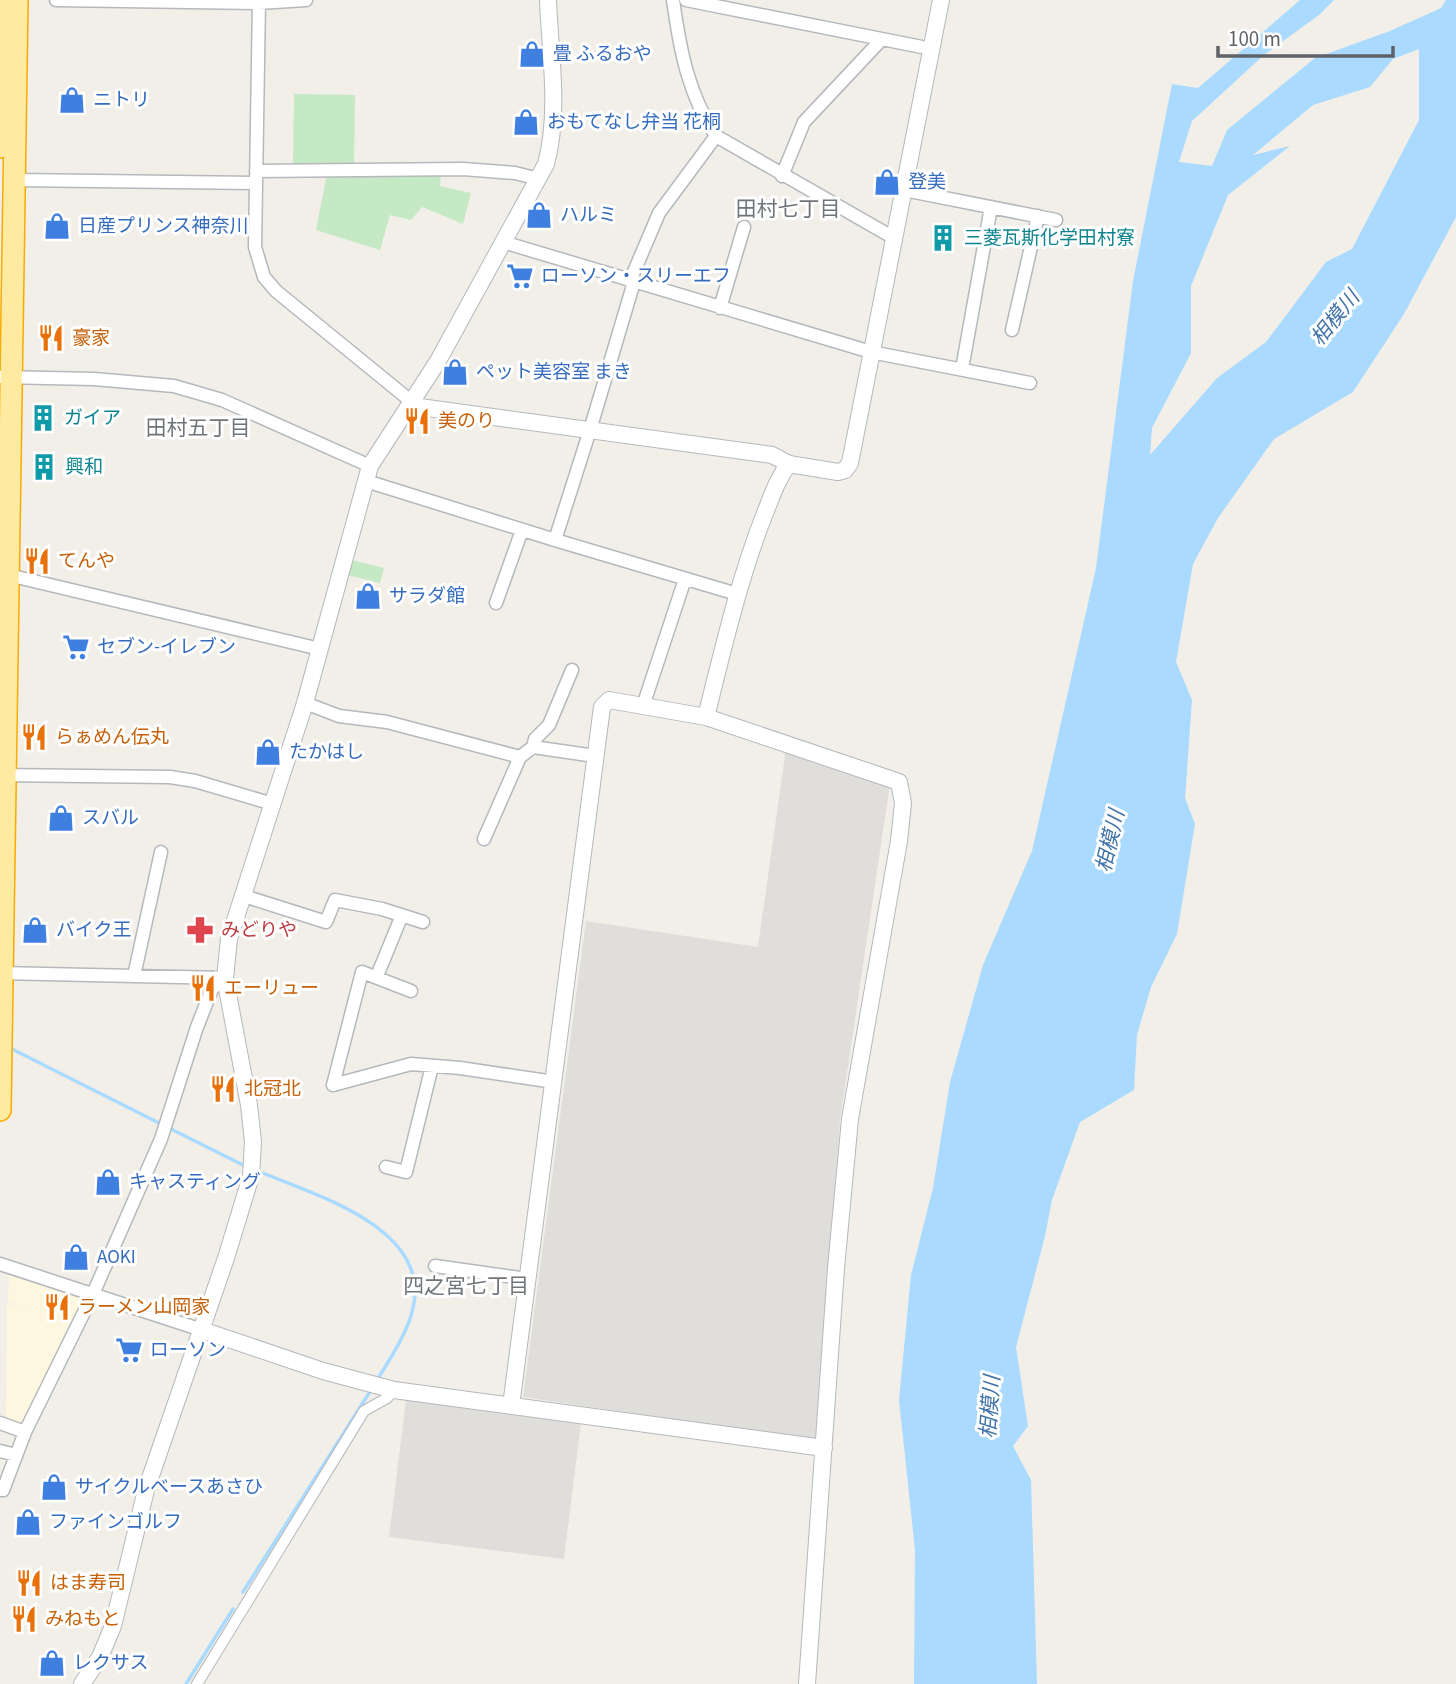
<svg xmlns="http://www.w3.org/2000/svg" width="1456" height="1684" font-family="'Source Sans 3','Noto Sans JP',sans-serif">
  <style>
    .commercial { fill: #fef7e0 }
    .industrial { fill: #e0deda }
    .green { fill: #c5e8c5 }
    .water { fill: #aadaff; fill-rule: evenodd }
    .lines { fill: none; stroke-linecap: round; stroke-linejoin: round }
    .stream { stroke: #aadaff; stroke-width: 3.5 }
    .pedestrian-casing { stroke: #b5b8bc; stroke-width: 12 }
    .minor-casing { stroke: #b5b8bc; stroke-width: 15 }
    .tertiary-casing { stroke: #b5b8bc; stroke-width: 18 }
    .trunk-casing { stroke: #f9ab00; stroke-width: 24 }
    .pedestrian { stroke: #fff; stroke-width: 10 }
    .minor { stroke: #fff; stroke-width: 12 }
    .tertiary { stroke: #fff; stroke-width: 16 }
    .trunk { stroke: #feeaa1; stroke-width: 21 }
    .labels { text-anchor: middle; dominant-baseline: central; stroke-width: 6; stroke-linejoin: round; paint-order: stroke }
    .shop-label { font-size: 19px; fill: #366cbe; stroke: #fff; text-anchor: start }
    .culture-label { font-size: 19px; fill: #0d838f; stroke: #fff; text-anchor: start }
    .food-label { font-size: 19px; fill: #c56008; stroke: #fff; text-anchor: start }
    .health-label { font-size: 19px; fill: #be3a42; stroke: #fff; text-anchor: start }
    .neighbourhood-label { font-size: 21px; fill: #70757a; stroke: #fff }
    .water-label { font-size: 21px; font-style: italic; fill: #4174aa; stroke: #fff }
  </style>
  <rect width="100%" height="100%" fill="#f1efe8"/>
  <path class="commercial" d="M9 1271 82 1296 84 1299 74 1326 69 1324 23 1426 6 1419 7 1303 50 1317 8 1302Z"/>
  <path class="industrial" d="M786 748 890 784 840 1120 816 1440 523 1397 586 921 758 947Z
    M406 1400 581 1423 564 1559 389 1537Z"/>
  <path class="green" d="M294 94 355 95 354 166 293 165Z
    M441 172 440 186 471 193 463 224 422 207 411 220 390 215 380 250 316 230 327 174Z
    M351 560 384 568 380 583 347 575Z"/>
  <path class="water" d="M1300 0H1334L1319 15 1265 54 1192 121 1179 162 1212 166 1227 130 1315 58 1390 31 1441 8 1446 0H1456V217L1404 314 1353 392 1274 439 1218 518 1193 564 1176 662 1192 700 1185 798 1195 824 1177 934 1151 987 1137 1035 1134 1090 1080 1122 1052 1200 1045 1236 1016 1347 1028 1426 1013 1446 1031 1480 1037 1684H914L915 1550 899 1400 911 1275 933 1188 950 1082 983 965 1032 851 1096 568 1133 281 1172 84 1198 88ZM1419 49V120L1352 249 1326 262 1266 342 1217 378 1150 455 1152 428 1191 353V286L1228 195 1290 146 1253 155 1313 105 1370 87 1393 59Z"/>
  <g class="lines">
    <path class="stream" d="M8 1047 161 1124
      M171 1129 247 1167
      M258 1171C312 1194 432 1227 413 1308 408 1332 390 1359 377 1380
      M243 1592 371 1390
      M186 1684 233 1609"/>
    <defs>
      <path id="pedestrian" d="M197 1684 364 1411 387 1398 394 1390"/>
      <path id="minor" d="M56 0 259 3 306 0
        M259 0 255 247 264 277 276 291 412 402
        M673 0C680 50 688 94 716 136L894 238
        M686 0 932 49
        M256 171 463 169 515 173 539 179
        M782 176 804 122 882 39
        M15 180 255 183
        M904 190 1056 220
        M503 242 871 352 1030 383
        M630 281 659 213 716 136
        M720 308 744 227
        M1012 330 1038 216
        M962 369 991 207
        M0 377 94 379 174 386 222 400 370 466
        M366 481 555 540 737 594
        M555 540 590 430 634 282
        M4 574 320 649
        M496 603 522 530
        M305 703 339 716 387 722 520 757 533 747 535 739 549 725 572 670
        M643 706 685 579
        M533 747 595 756
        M0 775 170 777 195 781 273 804
        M484 839 520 757
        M244 896 326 922 335 900 382 909 423 922
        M0 973 225 978
        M134 976 161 852
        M377 976 402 915
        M333 1085 411 1064 460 1068 554 1082
        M333 1085 362 972 411 991
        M386 1167 406 1172 432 1066
        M0 1264 202 1330
        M435 1266 528 1279
        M0 1423 25 1432
        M0 1451 16 1455
        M0 1490H3L25 1432 93 1294 161 1139 197 1027 212 989 225 978"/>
      <path id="tertiary" d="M412 402 420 407 772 455 789 464
        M706 717C723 649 739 579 765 513 772 496 777 479 789 464L838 472 845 470 850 463 941 0
        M202 1330 323 1371 394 1390 824 1448
        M511 1406 602 707 609 700 706 717 899 782 903 803 899 841 850 1119 836 1268 807 1684
        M82 1684 100 1657 113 1626 146 1490 226 1258 251 1176 253 1142 249 1105 225 978 229 939 305 703 370 466 438 361 546 164C560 112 550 53 548 0"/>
      <path id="trunk" d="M0 147 2 0
        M0 1110 17 0"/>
    </defs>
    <use href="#pedestrian" class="pedestrian-casing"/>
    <use href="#minor" class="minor-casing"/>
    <use href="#tertiary" class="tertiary-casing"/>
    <use href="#trunk" class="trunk-casing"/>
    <use href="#pedestrian" class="pedestrian"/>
    <use href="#minor" class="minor"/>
    <use href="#tertiary" class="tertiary"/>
    <use href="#trunk" class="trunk"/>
  </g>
  <defs>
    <symbol id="shop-bare" viewBox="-9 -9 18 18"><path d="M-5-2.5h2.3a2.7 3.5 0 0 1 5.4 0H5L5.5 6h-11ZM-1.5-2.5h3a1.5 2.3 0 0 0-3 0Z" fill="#3f7fe0" stroke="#fff" stroke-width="2.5" paint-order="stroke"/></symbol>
    <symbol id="building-bare" viewBox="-9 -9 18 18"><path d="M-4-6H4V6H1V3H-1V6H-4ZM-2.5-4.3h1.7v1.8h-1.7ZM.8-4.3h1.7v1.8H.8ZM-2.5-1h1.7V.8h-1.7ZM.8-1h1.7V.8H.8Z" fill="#0f9aa8" stroke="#fff" stroke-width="2.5" paint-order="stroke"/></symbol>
    <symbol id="supermarket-bare" viewBox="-9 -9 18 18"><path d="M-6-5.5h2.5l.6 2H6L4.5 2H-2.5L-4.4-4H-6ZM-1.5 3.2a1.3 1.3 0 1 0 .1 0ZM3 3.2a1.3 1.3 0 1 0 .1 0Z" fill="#3f7fe0" stroke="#fff" stroke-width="2.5" paint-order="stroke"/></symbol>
    <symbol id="restaurant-bare" viewBox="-9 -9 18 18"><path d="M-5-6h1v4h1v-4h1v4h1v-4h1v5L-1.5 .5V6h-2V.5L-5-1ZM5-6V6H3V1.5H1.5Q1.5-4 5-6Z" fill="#e8710a" stroke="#fff" stroke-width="2.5" paint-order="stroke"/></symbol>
    <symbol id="pharmacy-bare" viewBox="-9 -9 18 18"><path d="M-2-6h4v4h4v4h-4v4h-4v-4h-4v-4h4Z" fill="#e0444e" stroke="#fff" stroke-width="2.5" paint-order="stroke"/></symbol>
  </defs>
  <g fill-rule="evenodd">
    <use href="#shop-bare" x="513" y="35" width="38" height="38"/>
    <use href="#shop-bare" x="53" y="81" width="38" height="38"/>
    <use href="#shop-bare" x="507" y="103" width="38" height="38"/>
    <use href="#shop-bare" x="868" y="163" width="38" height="38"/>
    <use href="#shop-bare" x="520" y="196" width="38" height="38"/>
    <use href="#shop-bare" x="38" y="207" width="38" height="38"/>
    <use href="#building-bare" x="924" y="219" width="38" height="38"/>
    <use href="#supermarket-bare" x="501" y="257" width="38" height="38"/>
    <use href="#restaurant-bare" x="32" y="319" width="38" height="38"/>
    <use href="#shop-bare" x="436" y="353" width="38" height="38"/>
    <use href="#building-bare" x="24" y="399" width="38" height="38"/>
    <use href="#restaurant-bare" x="398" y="402" width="38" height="38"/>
    <use href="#building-bare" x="25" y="448" width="38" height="38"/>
    <use href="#restaurant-bare" x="18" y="542" width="38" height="38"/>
    <use href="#shop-bare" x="349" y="577" width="38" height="38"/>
    <use href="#supermarket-bare" x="57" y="628" width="38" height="38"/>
    <use href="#restaurant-bare" x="15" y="718" width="38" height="38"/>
    <use href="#shop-bare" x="249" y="733" width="38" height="38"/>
    <use href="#shop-bare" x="42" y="799" width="38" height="38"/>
    <use href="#shop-bare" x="16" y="911" width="38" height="38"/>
    <use href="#pharmacy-bare" x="181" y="911" width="38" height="38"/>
    <use href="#restaurant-bare" x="184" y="969" width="38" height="38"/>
    <use href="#restaurant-bare" x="204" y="1070" width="38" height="38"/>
    <use href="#shop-bare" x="89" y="1163" width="38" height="38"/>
    <use href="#shop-bare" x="57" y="1238" width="38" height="38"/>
    <use href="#restaurant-bare" x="38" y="1288" width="38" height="38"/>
    <use href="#supermarket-bare" x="110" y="1331" width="38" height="38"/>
    <use href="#shop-bare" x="35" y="1468" width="38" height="38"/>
    <use href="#shop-bare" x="9" y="1503" width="38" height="38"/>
    <use href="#restaurant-bare" x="10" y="1564" width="38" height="38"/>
    <use href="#restaurant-bare" x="5" y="1600" width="38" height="38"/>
    <use href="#shop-bare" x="33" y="1644" width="38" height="38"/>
  </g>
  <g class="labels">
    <g class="shop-label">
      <text x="553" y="54">畳 ふるおや</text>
      <text x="93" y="100">ニトリ</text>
      <text x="547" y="122">おもてなし弁当 花桐</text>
      <text x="908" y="182">登美</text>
      <text x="560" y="215">ハルミ</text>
      <text x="78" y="226">日産プリンス神奈川</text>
      <text x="541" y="276">ローソン・スリーエフ</text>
      <text x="476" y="372">ペット美容室 まき</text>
      <text x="389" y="596">サラダ館</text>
      <text x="97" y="647">セブン-イレブン</text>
      <text x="289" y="752">たかはし</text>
      <text x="82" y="818">スバル</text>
      <text x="56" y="930">バイク王</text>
      <text x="129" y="1182">キャスティング</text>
      <text x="97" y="1257">AOKI</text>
      <text x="150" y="1350">ローソン</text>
      <text x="75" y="1487">サイクルベースあさひ</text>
      <text x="49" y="1522">ファインゴルフ</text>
      <text x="73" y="1663">レクサス</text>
    </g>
    <g class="culture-label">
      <text x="964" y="238">三菱瓦斯化学田村寮</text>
      <text x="64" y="418">ガイア</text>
      <text x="65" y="467">興和</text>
    </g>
    <g class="food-label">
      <text x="72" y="338">豪家</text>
      <text x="438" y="421">美のり</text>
      <text x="58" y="561">てんや</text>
      <text x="55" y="737">らぁめん伝丸</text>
      <text x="224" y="988">エーリュー</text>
      <text x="244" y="1089">北冠北</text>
      <text x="78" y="1307">ラーメン山岡家</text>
      <text x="50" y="1583">はま寿司</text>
      <text x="45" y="1619">みねもと</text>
    </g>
    <g class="health-label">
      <text x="221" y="930">みどりや</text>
    </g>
    <g class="neighbourhood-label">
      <text x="788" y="209">田村七丁目</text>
      <text x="198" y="428">田村五丁目</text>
      <text x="466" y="1286">四之宮七丁目</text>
    </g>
    <g class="water-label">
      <text transform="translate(1335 318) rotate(-51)">相模川</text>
      <text transform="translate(1110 841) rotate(-77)">相模川</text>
      <text transform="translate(990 1407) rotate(-86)">相模川</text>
    </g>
  </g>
  <path d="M1218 46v10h175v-10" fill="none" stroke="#5f6368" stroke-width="3.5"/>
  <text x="1228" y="46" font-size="21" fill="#5f6368" stroke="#ffffff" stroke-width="5" paint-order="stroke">100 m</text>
</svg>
